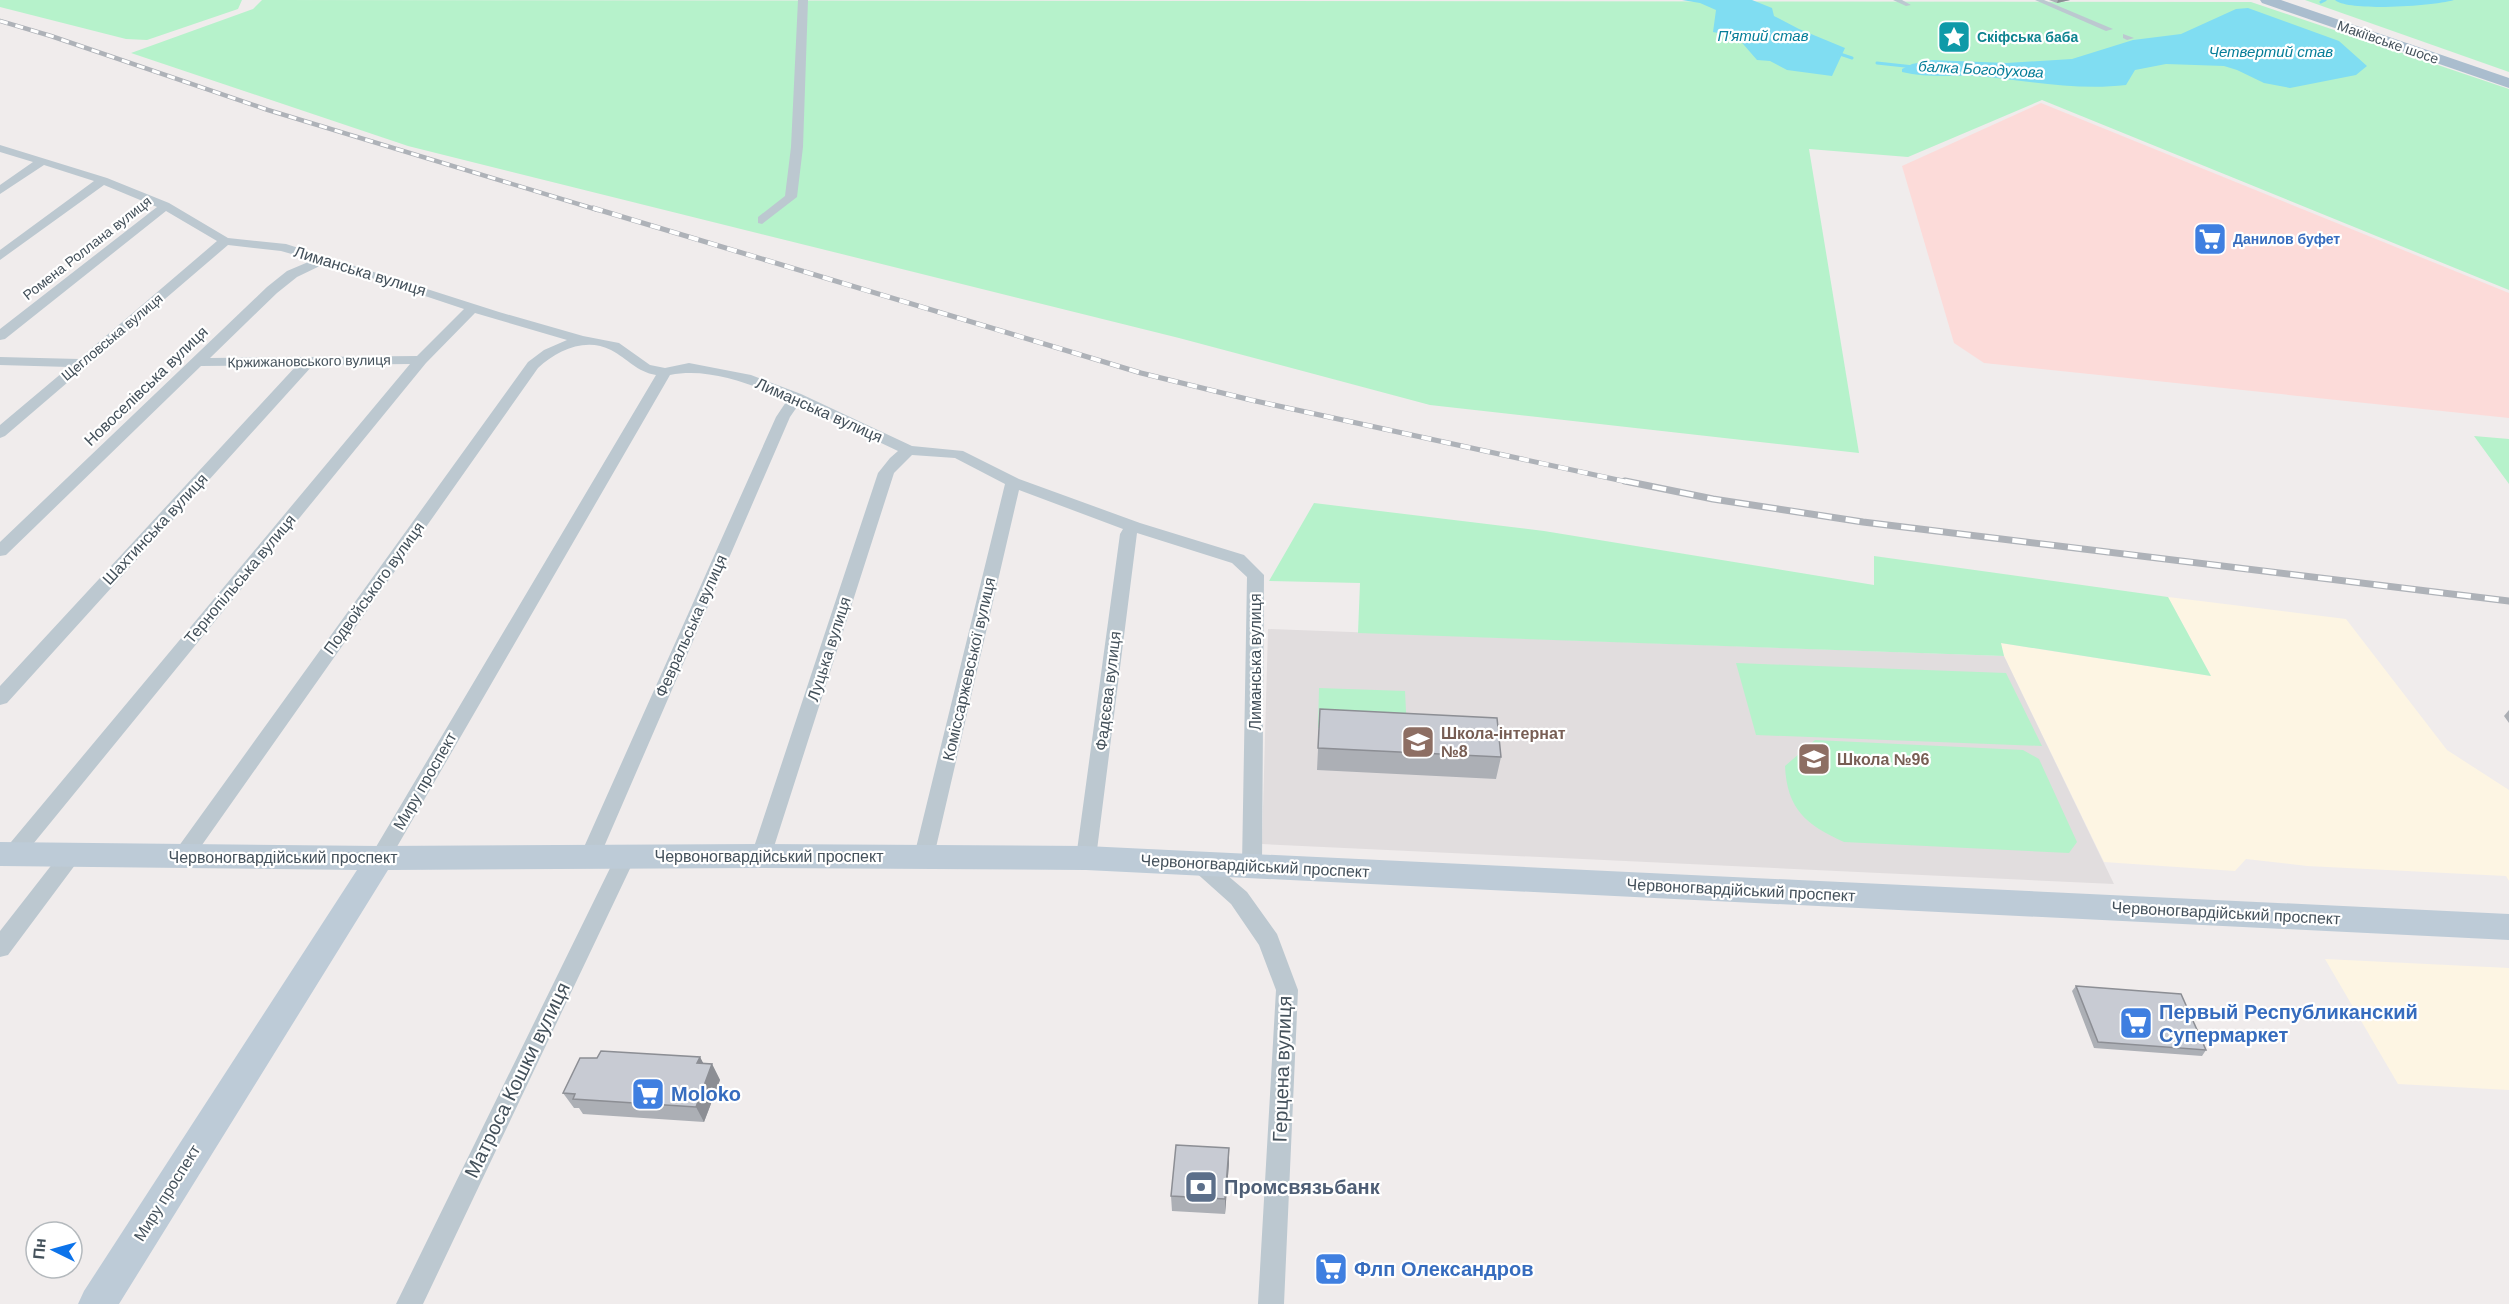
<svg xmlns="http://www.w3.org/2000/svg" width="2509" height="1304" font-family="Helvetica,sans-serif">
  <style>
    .commercial { fill: #fdf5e3 }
    .education { fill: #e1ddde }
    .medical { fill: #fcdbd9 }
    .green { fill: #b6f2cb }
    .water { fill: #80ddf2 }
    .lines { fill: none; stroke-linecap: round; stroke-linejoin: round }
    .stream { stroke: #80ddf2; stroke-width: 3 }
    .pedestrian { fill: #bcc8d0; fill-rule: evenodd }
    .minor { fill: #bcc8d0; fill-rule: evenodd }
    .secondary { fill: #bdcbd7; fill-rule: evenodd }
    .primary { fill: #aabdce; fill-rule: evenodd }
    .rail-far2-casing { stroke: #aeb2b8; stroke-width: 4.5 }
    .rail-far1-casing { stroke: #aeb2b8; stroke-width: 5 }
    .rail-casing { stroke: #aeb2b8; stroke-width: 7 }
    .rail-far2 { stroke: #fff; stroke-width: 3; stroke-dasharray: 8; stroke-linecap: butt }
    .rail-far1 { stroke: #fff; stroke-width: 4; stroke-dasharray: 10; stroke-linecap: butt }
    .rail { stroke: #fff; stroke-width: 4.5; stroke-dasharray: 14; stroke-linecap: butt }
    .wall { fill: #acafb5 }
    .shaded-wall { fill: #8c8e94 }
    .building { fill: #c8cbd3; stroke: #8c8e94; stroke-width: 1.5 }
    .labels { text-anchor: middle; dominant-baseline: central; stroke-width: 4.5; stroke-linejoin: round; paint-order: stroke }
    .far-culture-label { font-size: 14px; font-weight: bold; fill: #0d838f; stroke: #fff; text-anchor: start }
    .far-street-label { font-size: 14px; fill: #44515b; stroke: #fff }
    .far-shop-label { font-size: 14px; font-weight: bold; fill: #366cbe; stroke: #fff; text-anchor: start }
    .far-water-label { font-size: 15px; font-style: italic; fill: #047d98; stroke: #fff }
    .street-label { font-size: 16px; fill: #44515b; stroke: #fff }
    .education-label { font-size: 16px; font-weight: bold; fill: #785e54; stroke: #fff; text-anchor: start }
    .near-shop-label { font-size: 20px; font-weight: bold; fill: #366cbe; stroke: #fff; text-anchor: start }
    .near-street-label { font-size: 20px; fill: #44515b; stroke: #fff }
    .near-service-label { font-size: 20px; font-weight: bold; fill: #4e5e75; stroke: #fff; text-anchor: start }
  </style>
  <rect width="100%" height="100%" fill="#f0ecec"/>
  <path class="commercial" d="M2168 597 2346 619 2447 750 2509 790V881L2506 876 2307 866 2246 859 2235 871 2104 862 2004 656 2000 643 2211 676Z
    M2325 959 2509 968V1090L2398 1084Z"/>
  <path class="education" d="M1268 629 2004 656 2114 884 1262 844Z"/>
  <path class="medical" d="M2041 103 2509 293V418L1984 363 1954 343 1902 166Z"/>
  <path class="green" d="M0 0H242L238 9 147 40 126 39 0 7Z
    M262 0 2251 2 2509 89V290L2042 100 1908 157 1809 149 1859 453 1430 405 1179 338 408 146 131 53 253 9Z
    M2305 0H2509V72Z
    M2474 436 2509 439V484Z
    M1314 503 1544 531 1874 585V556L2168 597 2211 676 2001 643 2004 656 1358 633 1360 583 1269 581Z
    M1736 663 2006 673 2042 746 1756 735Z
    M1319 688 1405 691 1407 731 1318 728Z
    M1815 740 2023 750 2039 759 2077 842 2069 853 1844 842C1806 825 1787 809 1785 766Z"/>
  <path class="water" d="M1682 0H1752L1772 8 1774 16 1799 29 1845 48 1832 76 1787 70 1770 61 1757 60 1737 37 1713 32 1716 10 1700 3Z
    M2335 0H2454C2434 6 2348 12 2335 0Z
    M2248 8 2339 41 2367 66 2356 75 2290 88 2264 83 2237 70 2224 66 2166 64 2135 70 2126 85C2075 91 2026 80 1975 76 1950 75 1926 78 1902 72V69L1912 64 1932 60 2006 63 2072 59 2133 40 2181 34 2236 9Z"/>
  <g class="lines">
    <path class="stream" d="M2321 2 2325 0
      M1837 53 1852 58
      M1877 63 1914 67"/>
    <path class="pedestrian" d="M1893 0H1902L1911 5 1906 6Z
      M2035 0H2044L2113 29 2106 31Z
      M2123 34 2134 38 2127 40 2123 38Z"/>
    <path class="minor" d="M798 0H808L803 147 797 197 762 224 758 223V217L785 196 791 147Z
      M0 145 107 178 169 203 228 238 286 244 499 312 583 336 619 343 650 365 665 368 689 363 751 375 801 394 912 446 963 451 1019 479 1140 523 1244 555 1264 575 1262 865 1259 871 1252 873 1245 871 1242 865 1247 577 1232 563 1137 533 1096 858 1093 864 1086 866 1079 864 1076 858 1120 534 1123 529 1019 490 934 856 931 862 924 864 917 862 914 856 1005 484 955 458 912 455 894 473 771 856 768 862 761 864 754 862 751 856 878 473 890 458 898 451 799 404 790 417 600 856 597 862 590 864 583 862 580 856 776 417 788 399C751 385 710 367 670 375L387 864 380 866 373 864 370 858 373 852 656 375C637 372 628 359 611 350 586 337 557 350 538 368L190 862 183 864 176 862 173 856 176 850 528 362 544 350 567 340 475 313 426 363 20 860 13 862 6 860 3 854 6 848 410 364 313 365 7 703 0 705V686L297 365 201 366 6 555 0 556V542L267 287 287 271 313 260 281 251 228 245 5 436 0 438V425L69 367 0 365V357L79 359 217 241 166 211 5 339 0 340V329L157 207 104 185 0 260V250L94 181 44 165 0 194V185L33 162 0 152ZM326 263 464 309 417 356 210 358 277 293 297 277Z
      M71 847 78 849 81 855 78 861 8 955 0 957V931L64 849Z
      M626 848 633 850 636 856 423 1304H396L616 856 619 850Z
      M1200 856 1207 858 1247 892 1277 934 1298 990 1284 1304H1258L1276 990 1259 945 1231 904 1193 870 1190 864 1193 858Z"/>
    <path class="secondary" d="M0 842 380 846 761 844 1086 846 2509 914V940L1086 870 761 868 388 870 119 1304H78L84 1291 357 870 0 866Z"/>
    <path class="primary" d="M2260 0H2281L2509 78V88L2262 3Z"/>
    <defs>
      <path id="rail-far2" d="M0 21 51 36 268 110 598 210"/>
      <path id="rail-far1" d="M593 208 1141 373 1251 400 1632 483"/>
      <path id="rail" d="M1625 481 1713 499 1863 522 2509 601"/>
    </defs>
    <use href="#rail-far2" class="rail-far2-casing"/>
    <use href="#rail-far1" class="rail-far1-casing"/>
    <use href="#rail" class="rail-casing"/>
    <use href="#rail-far2" class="rail-far2"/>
    <use href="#rail-far1" class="rail-far1"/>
    <use href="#rail" class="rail"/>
  </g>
  <path class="wall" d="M2049 0H2070L2057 3Z
    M1320 709 1501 757 1496 779 1317 770Z
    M2509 710V723L2504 716Z
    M2076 986 2206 1050 2202 1056 2094 1048 2072 991Z
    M700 1057 703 1064H712L720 1080 704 1122 583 1114 579 1108H574L563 1093 597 1058Z
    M1229 1148V1163L1225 1214 1172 1211 1171 1196Z"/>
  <path class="shaded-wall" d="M2058 0H2070L2057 3Z
    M700 1057 708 1072 697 1063Z
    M712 1064 720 1080 704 1122 696 1107Z
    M1229 1148V1163L1225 1214V1199Z"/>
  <path class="building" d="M1320 709 1497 718 1501 757 1318 748Z
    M2076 986 2181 994 2206 1050 2098 1042Z
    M601 1051 700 1057 697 1063 712 1064 696 1107 573 1099 575 1094 563 1093 580 1058H597Z
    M1176 1145 1229 1148 1225 1199 1171 1196Z"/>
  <defs>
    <symbol id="sight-square" viewBox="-11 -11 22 22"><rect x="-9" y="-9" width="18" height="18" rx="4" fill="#0f9aa8" stroke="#fff"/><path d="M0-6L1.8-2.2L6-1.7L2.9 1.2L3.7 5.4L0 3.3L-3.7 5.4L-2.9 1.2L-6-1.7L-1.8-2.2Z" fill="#fff"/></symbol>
    <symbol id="supermarket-square" viewBox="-11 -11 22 22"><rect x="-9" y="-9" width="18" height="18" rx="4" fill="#3f7fe0" stroke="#fff"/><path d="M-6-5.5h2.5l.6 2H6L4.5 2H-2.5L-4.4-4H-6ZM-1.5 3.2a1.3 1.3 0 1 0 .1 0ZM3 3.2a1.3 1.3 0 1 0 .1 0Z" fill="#fff"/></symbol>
    <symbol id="school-square" viewBox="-11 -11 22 22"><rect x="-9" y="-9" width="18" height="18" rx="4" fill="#8d6e63" stroke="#fff"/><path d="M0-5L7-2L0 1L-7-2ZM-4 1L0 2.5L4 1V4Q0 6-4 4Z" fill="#fff"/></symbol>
    <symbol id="bank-square" viewBox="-11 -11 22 22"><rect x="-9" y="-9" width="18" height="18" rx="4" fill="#5c6f8a" stroke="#fff"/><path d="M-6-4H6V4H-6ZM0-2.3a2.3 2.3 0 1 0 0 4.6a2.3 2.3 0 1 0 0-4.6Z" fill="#fff"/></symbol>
  </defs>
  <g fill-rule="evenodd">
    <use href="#sight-square" x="1935" y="18" width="38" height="38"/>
    <use href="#supermarket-square" x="2191" y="220" width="38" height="38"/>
    <use href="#school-square" x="1399" y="723" width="38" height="38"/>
    <use href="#school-square" x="1795" y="740" width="38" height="38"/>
    <use href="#supermarket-square" x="2117" y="1004" width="38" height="38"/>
    <use href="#supermarket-square" x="629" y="1075" width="38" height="38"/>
    <use href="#bank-square" x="1182" y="1168" width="38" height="38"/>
    <use href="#supermarket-square" x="1312" y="1250" width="38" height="38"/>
  </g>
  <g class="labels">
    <g class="far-culture-label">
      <text x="1977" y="37">Скіфська баба</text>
    </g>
    <g class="far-street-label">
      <text transform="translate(2388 42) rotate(19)">Макіївське шосе</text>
      <text transform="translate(87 248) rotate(-38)">Ромена Роллана вулиця</text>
      <text transform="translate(112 337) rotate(-40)">Щегловська вулиця</text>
      <text transform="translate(309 361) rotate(-1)">Кржижановського вулиця</text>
    </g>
    <g class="far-shop-label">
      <text x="2233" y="239">Данилов буфет</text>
    </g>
    <g class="far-water-label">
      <text x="1763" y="35">П'ятий став</text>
      <text x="2271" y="51">Четвертий став</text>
      <text transform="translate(1981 69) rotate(3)">балка Богодухова</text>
    </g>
    <g class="street-label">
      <text transform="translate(360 271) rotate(17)">Лиманська вулиця</text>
      <text transform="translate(146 386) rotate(-44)">Новоселівська вулиця</text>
      <text transform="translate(819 410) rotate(24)">Лиманська вулиця</text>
      <text transform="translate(155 529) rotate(-47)">Шахтинська вулиця</text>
      <text transform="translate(240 579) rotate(-50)">Тернопільська вулиця</text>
      <text transform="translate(374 588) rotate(-54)">Подвойського вулиця</text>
      <text transform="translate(691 626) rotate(-66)">Февральська вулиця</text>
      <text transform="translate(829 649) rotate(-72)">Луцька вулиця</text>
      <text transform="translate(1255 662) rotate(-90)">Лиманська вулиця</text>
      <text transform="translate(969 669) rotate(-77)">Коміссаржевської вулиця</text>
      <text transform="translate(1108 691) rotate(-83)">Фадєєва вулиця</text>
      <text transform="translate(425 781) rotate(-60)">Миру проспект</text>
      <text x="769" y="856">Червоногвардійський проспект</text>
      <text x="283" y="857">Червоногвардійський проспект</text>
      <text transform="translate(1255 866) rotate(3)">Червоногвардійський проспект</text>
      <text transform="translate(1741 890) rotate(3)">Червоногвардійський проспект</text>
      <text transform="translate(2226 913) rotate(3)">Червоногвардійський проспект</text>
      <text transform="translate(167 1193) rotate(-58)">Миру проспект</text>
    </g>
    <g class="education-label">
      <text x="1441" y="733">Школа-інтернат<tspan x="1441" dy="18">№8</tspan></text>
      <text x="1837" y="759">Школа №96</text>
    </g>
    <g class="near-shop-label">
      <text x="2159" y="1012">Первый Республиканский<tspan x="2159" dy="23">Супермаркет</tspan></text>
      <text x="671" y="1094">Moloko</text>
      <text x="1354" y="1269">Флп Олександров</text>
    </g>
    <g class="near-street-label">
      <text transform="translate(1282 1069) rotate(-88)">Герцена вулиця</text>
      <text transform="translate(517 1080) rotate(-64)">Матроса Кошки вулиця</text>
    </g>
    <g class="near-service-label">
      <text x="1224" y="1187">Промсвязьбанк</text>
    </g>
  </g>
  <g transform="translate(54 1250) rotate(275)"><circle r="28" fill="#ffffff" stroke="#b4b9bd" stroke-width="1.5"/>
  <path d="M0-4.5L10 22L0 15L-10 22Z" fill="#0c73ea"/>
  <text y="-9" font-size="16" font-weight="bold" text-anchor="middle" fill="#44515b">Пн</text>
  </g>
</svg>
